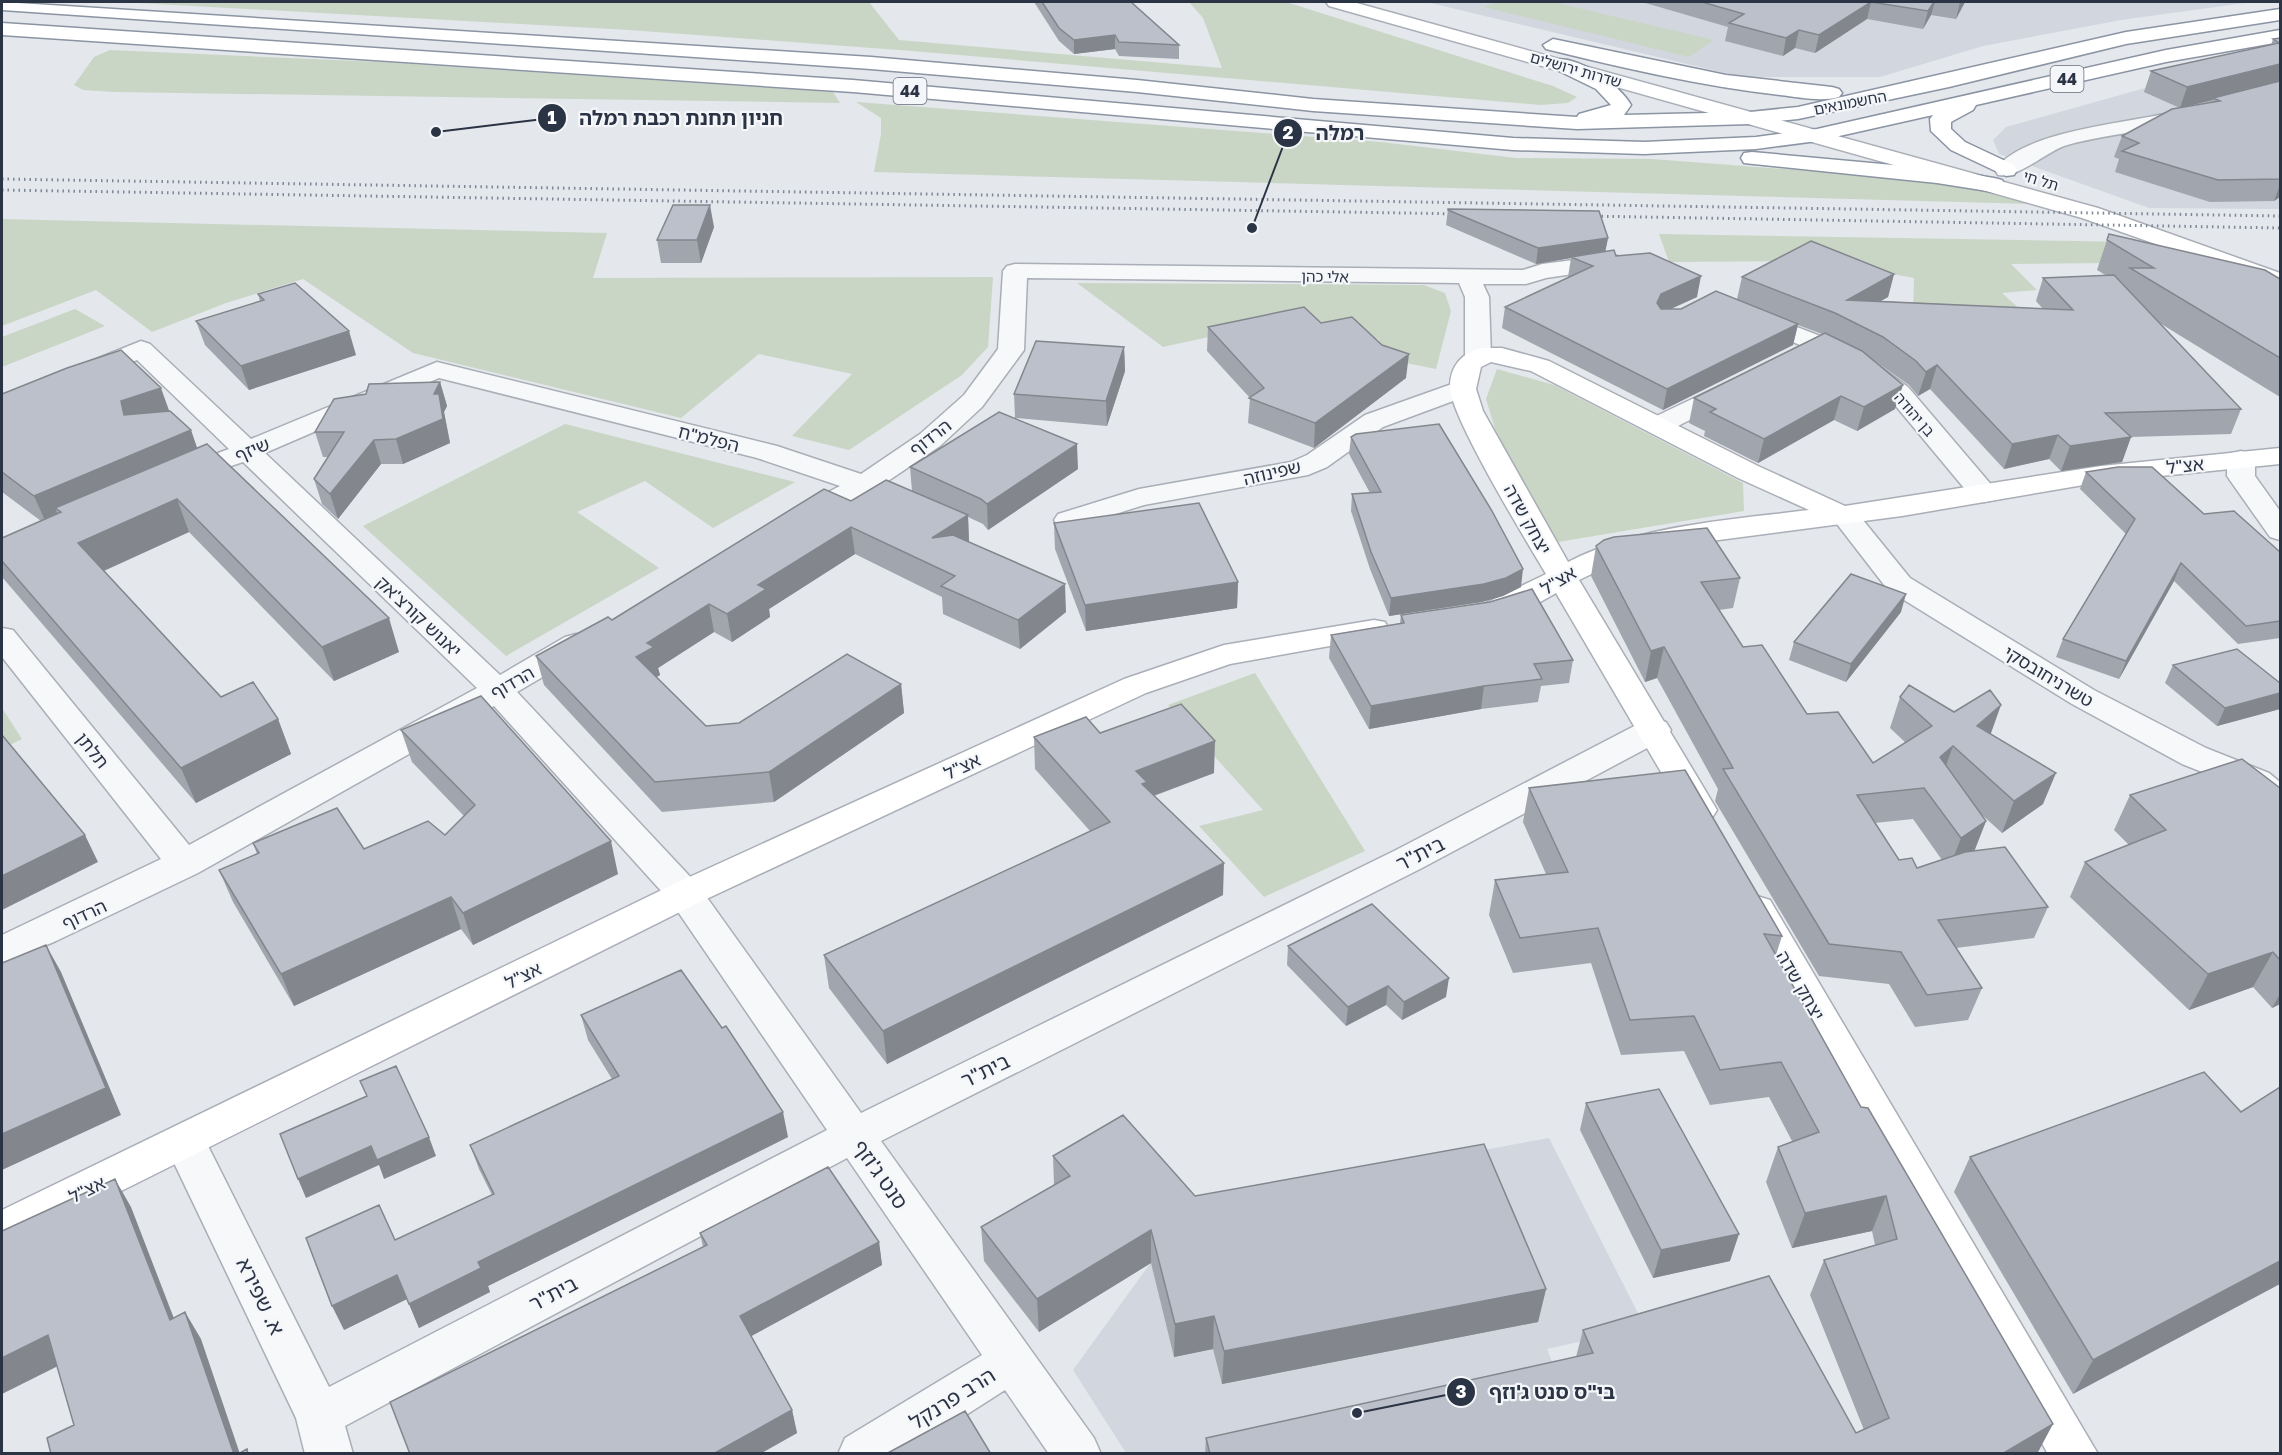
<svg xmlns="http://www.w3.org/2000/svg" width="2282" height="1455" font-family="'Golos Text','Noto Sans Hebrew',sans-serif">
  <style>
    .built { fill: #d2d6de }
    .green { fill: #c9d6c5 }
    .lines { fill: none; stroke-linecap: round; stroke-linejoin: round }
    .street-casing { stroke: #a9aeb7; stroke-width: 3 }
    .secondary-casing { stroke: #a9aeb7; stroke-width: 3 }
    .highway-casing { stroke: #8b94a3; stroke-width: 3 }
    .street { fill: #f7f8fa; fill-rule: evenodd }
    .secondary { fill: #fff; fill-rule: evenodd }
    .highway { fill: #fff; fill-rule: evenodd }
    .rail { stroke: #7d8696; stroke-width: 3; stroke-dasharray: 1.5 4; stroke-linecap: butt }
    .wall { fill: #a1a5ae; fill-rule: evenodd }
    .shaded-wall { fill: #83868d }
    .building { fill: #bbc0ca; stroke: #83868d; stroke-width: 1.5 }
    .labels { text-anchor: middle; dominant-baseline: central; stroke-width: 4.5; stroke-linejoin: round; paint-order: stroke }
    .far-street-label { font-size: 15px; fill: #2b3445; stroke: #f4f6f9 }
    .shield { fill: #f4f6f9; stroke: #676e7b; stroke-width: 1.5 }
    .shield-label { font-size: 16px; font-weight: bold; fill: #2b3445 }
    .street-label { font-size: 18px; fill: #2b3445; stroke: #f4f6f9 }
    .near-street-label { font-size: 21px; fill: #2b3445; stroke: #f4f6f9 }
    .leader { fill: none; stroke: #2b3445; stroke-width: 2 }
    .callout-dot { fill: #2b3445; stroke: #f4f6f9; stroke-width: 2 }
    .mark-label { font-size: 18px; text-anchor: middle; font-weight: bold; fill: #fff }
    .callout-label { font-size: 20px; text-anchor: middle; font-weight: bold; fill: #2b3445; stroke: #f4f6f9; stroke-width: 4.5; stroke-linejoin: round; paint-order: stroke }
  </style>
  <rect width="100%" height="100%" fill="#e4e7ec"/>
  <path class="built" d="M1426 2H2252L2121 20 1983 46 1880 77H1742Z
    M2280 54V209L2149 208 1999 154 1993 140 2006 127 2245 60Z
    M1549 1138 1645 1327 1547 1349 1588 1453H1126L1073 1370 1194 1203Z"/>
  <path class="green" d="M120 2H869L899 40 1222 68 1203 18 1189 2H1286L1553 86 1577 97 1568 103 1540 105 912 51 629 30Z
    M1495 2H1553L1714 40 1689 57 1484 7Z
    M110 50 381 62 833 92 840 103 115 92 83 90 74 85 94 57Z
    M856 102 1381 142 1516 158 1652 159 1838 173 1939 184 1982 191 2030 204 874 172 881 134V118Z
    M2 219 607 233 593 278 993 277 988 347 962 375 849 450 792 436 852 374 759 354 681 418 413 353 303 279 226 303 152 332 96 290 2 326Z
    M1659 234 2133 242 2111 263 2011 264 2037 290 2002 293 2033 321 1913 314 1914 278 1822 261 1669 262Z
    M1077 283 1424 285 1445 293 1451 311 1436 369 1391 360 1378 339 1299 317 1163 347Z
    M75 309 105 326 2 367V337Z
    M1497 369 1554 385 1743 483 1744 511 1558 542 1500 445 1486 399Z
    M565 424 795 482 713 528 645 481 577 512 659 568 506 656 363 526Z
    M1255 673 1365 851 1264 897 1199 826 1263 810 1168 705Z
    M2 708 22 739 2 749Z"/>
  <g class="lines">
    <defs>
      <path id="street" d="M2280 85V97C2242 107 2203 118 2164 127 2132 133 2096 136 2064 146 2045 153 2017 179 1998 175L1995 170C2022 131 2123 124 2168 113 2205 104 2243 94 2280 85Z
        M1613 255 1621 257 1625 262 1621 267 1546 278 1526 284H1483L1489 297 1491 357 1487 362 1478 365 1469 362 1465 357V297L1459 283 1027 278 1024 350 982 407 940 446 885 483 889 488 885 494 875 496 866 494 801 526 791 523 787 517 791 511 840 486 757 458 439 378 265 453 500 675 565 637 576 634 587 637 592 644 587 651 517 692 698 885 861 1113 1396 850 1642 722 1654 719 1666 722 1671 730 1666 738 1422 868 881 1141 1094 1438 1101 1454H1049L1005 1390 905 1454H838L845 1438 982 1355 847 1158 345 1426 353 1454H305L296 1418 164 1142 170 1130 185 1125 200 1130 329 1387 827 1130 672 903 494 706 198 873 56 941 2 964V935L161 859 2 657V628L13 630 189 845 477 688 243 462 228 467 218 465 214 459 218 453 229 449 137 360 2 414V397L141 341 150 344 251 439 437 362 777 446 861 474 920 434 964 395 998 349 1003 271 1007 266 1015 264 1523 270 1542 264Z
        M1753 310 1828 339 1875 363 1908 387 1994 488 1998 494 1994 500 1984 502 1974 500 1890 399 1857 373 1810 349 1744 322 1741 317 1744 312Z
        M1463 380 1472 382 1476 388 1472 394 1383 427 1327 467 1308 475 1144 505 1068 529 1058 526 1054 520 1058 514 1139 489 1291 462 1307 455 1365 415Z
        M1732 380 1741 382 1745 388 1741 394 1668 431 1659 433 1650 431 1646 425 1650 419Z
        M2241 451 2251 453 2255 459V476L2280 511V540L2270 537 2227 476V459L2231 453Z
        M1844 506 1854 509 1910 578 2094 690 2206 748 2269 773 2280 782V810L2268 807 2245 789 2182 764 2072 704 1888 590 1830 515 1834 509Z"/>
      <path id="secondary" d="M1326 2H1353L2098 208 2280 273V288L2082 218 1329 6Z
        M1481 348H1502L1549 361 1758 466 1845 506 2101 466 2280 448V464L2101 482 1902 516 1696 543 1621 560 1579 580 1717 810 1712 818 1700 822 1688 818 1556 593C1535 605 1507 624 1482 617L1478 611 1482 605 1546 574C1527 542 1450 416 1450 387 1450 366 1462 353 1481 348ZM1491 362 1531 371 1738 478 1809 510C1729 520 1640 525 1568 562L1483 411 1476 389 1481 367Z
        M1374 620 1385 622 1389 629 1385 636 1230 664 1146 693 698 903 17 1243 2 1248V1210L672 885 1124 679 1224 645Z
        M1757 896 1770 900 2098 1454H2048L1739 909 1744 900Z"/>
      <path id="highway" d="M2 2 871 57 1137 80 1313 99 1577 117 1579 114 1611 105 1596 89 1553 68 1550 64 1553 60C1577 54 1620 85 1631 105L1624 115 1750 112 1798 107 2126 32 2280 9V20L2126 44 1949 87 1798 119 1750 124 1577 129 1313 111 1137 92 871 69 2 10Z
        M2 23 853 80 1513 138 1644 142 1756 137 1817 129 2166 50 2280 30V42L2166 62 1976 105 1973 110 1951 122V129L1965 142 2014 165 2017 170 2014 175 2006 176 1951 150 1931 131 1930 119 1933 115 1817 141 1756 149 1644 154 1513 150 853 92 2 35Z
        M1553 39 1726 75 1832 87 1839 89 1842 93 1839 97C1821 102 1798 97 1780 95 1701 86 1623 68 1546 49L1543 45Z
        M1752 152 1937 169 1994 178 2002 180 2005 185 2002 190 1994 192 1937 183 1744 163 1741 158 1744 153Z"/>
    </defs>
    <use href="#street" class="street-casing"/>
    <use href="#secondary" class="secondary-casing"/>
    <use href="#highway" class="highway-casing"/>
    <use href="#street" class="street"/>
    <use href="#secondary" class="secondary"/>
    <use href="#highway" class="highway"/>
    <path class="rail" d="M2 179 2280 216
      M2 190 1465 214
      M1585 216 2280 228"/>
  </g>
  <path class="wall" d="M1034 2H1131L1179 45V59L1119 56 1115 49 1074 54 1059 41Z
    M1642 2H1965L1956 19 1931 15 1923 29 1867 19 1815 53 1795 48 1783 56 1725 41 1728 27Z
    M2280 38V197L2274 201 2210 202 2115 172 2119 159 2114 157 2122 136 2211 103 2213 100 2180 108 2144 92 2151 71 2271 45 2273 39Z
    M1448 209 1608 238 1605 252 1616 256 1697 297 1671 309H1681L1737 299 1742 277 1894 274 1888 297 1880 301 2043 309 2036 301 2043 278 2107 276 2097 270 2109 234 2280 279V397L2158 322 2241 409 2231 434 2131 437 2122 462 2061 471 2049 459 2004 469 1930 389 1918 396 1909 385 1872 359 1895 409 1857 431 1834 420 1758 463 1704 436 1705 431 1689 423 1694 398 1822 334 1798 325 1793 345 1663 410 1502 328 1505 307 1569 278 1568 277 1571 258 1536 264 1446 225Z
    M714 227 701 263H661L657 240Z
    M258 294 356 355 249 390 205 345 196 321 260 301Z
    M1321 323 1406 378 1314 448 1248 423 1250 398 1207 351 1208 327Z
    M1124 347 1125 371 1107 426 1015 418 1014 394Z
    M440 382 447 406 444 412 450 443 403 464H381L338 519 322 504 314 479 328 457H323L315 432 366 394Z
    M2 394 169 411 197 448 399 652 334 681 189 532 104 571 221 697 278 719 291 754 196 803 2 577V538L41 521 2 492Z
    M1351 437 1521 587 1503 596 1482 602 1389 616 1370 569 1351 511 1352 494 1370 493 1349 454Z
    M910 467 1078 469 988 530 983 524 968 517 969 542 1066 612 1020 649 943 614 942 597 855 554 769 609 770 617 732 642 714 632 658 668 660 675 656 677 706 726 739 723 901 684 904 713 774 802 662 812 544 685 536 656 612 620 851 501 912 491Z
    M2086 472 2204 514 2280 552V638L2238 644 2174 581 2119 679 2056 657 2063 639 2126 534 2080 489Z
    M1054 523 1238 582 1237 608 1086 631 1055 549Z
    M1596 546 1740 578 1733 608 1719 610 1743 647 1807 714 1873 763 1906 743 1890 728 1900 697 1991 734 2043 804 2002 833 1980 813 1986 821 1974 851 2048 907 2034 938 1956 948 1982 988 1968 1020 1915 1027 1889 984 1819 976 1715 801 1718 789 1657 678 1645 682 1591 576ZM1913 819 1942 860 1917 868 1899 860 1875 823Z
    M1901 612 1846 682 1789 660 1794 642Z
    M1401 615 1573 660 1569 683 1541 686 1538 702 1481 709 1369 729 1329 658 1331 635 1400 623Z
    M2173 665 2280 683V709L2217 726 2165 683Z
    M401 730 618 874 473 945 461 929 294 1006 233 902 219 870 257 854 253 843 364 849 445 835 464 816 412 762Z
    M1100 733 1214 773 1154 796 1223 895 887 1064 829 988 824 955 1090 831 1035 769 1034 737Z
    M1529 788 1782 936 1776 955 2037 1454H1205L1206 1438 1576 1357 1583 1330 1856 1433 1864 1430 1810 1295 1824 1260 1875 1245 1872 1231 1792 1248 1766 1182 1778 1147 1792 1141 1769 1097 1710 1105 1684 1051 1621 1055 1591 963 1513 973 1489 915 1495 880 1546 874 1523 822Z
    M2280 788V1004L2272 1008 2253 987 2189 1010 2070 897 2085 862 2129 845 2114 830 2130 795Z
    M1288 946 1446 997 1402 1020 1386 1005 1346 1026 1287 965Z
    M581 1015 788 1137 488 1286 490 1292 419 1328 407 1299 344 1330 395 1240 492 1195 479 1169 470 1145 612 1079 588 1040Z
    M1586 1103 1730 1261 1653 1278 1580 1130Z
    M2241 1112 2073 1394 1954 1192 1970 1157Z
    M1053 1156 1195 1196 1546 1289 1538 1322 1222 1384 1213 1349 1174 1357 1151 1263 1039 1332 984 1261 981 1227 1054 1185Z
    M700 1233 879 1242 882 1265 751 1336 792 1410 797 1433 760 1454H410L703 1247Z"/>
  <path class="shaded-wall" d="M1871 2 1867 19 1815 53 1819 35Z
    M1934 2H1935L1931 15 1923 29 1928 11Z
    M1960 2H1965L1956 19Z
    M1799 30 1795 48 1783 56 1786 38Z
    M1115 35V49L1074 54V40Z
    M2280 64V80L2279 83 2213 98V100L2180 108 2187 87Z
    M2280 185V197L2274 201Z
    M710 205 714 227 701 263 697 240Z
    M1608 238 1605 253 1571 257V258L1536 264 1538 248Z
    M1894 274 1888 297 1847 320V300Z
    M1701 276 1697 297 1657 315V303L1661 294Z
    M1798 324 1793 345 1663 410 1667 389Z
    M349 331 356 355 249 390 241 366Z
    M1124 347 1125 371 1107 426 1106 401Z
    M1409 354 1406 378 1314 448 1315 423Z
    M1937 365 1930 389 1918 396 1926 372Z
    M440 382 447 406 444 412 450 443 403 464 396 439 434 394Z
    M1903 385 1895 409 1857 431 1864 407Z
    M161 388 171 416 124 415 121 401Z
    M1841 396 1834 420 1758 463 1764 439Z
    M191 430 201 459 61 512 55 508 60 520 47 525 34 496Z
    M2058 435 2049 459 2004 469 2012 444Z
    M2131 437 2122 462 2061 471 2070 446Z
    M374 440 381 464 338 519 330 494Z
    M1077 444 1078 469 988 530 987 504Z
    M177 499 189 532 92 576 78 543Z
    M968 515 969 543 932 538Z
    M851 527 855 554 769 609 770 617 732 642 727 614 758 585Z
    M2181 563 2174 581 2119 679 2126 661Z
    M1523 569 1521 587 1503 596 1482 602 1389 616 1391 598Z
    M1238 582 1237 608 1086 631 1085 605Z
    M1065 584 1066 612 1020 649 1018 620Z
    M1906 594 1901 612 1846 682 1851 664Z
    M709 604 714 632 658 668 660 675 642 686 636 657 647 643Z
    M389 618 399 652 334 681 322 647Z
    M1664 647 1657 678 1645 682 1651 651Z
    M901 684 904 713 774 802 769 772Z
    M1484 686 1481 709 1369 729 1371 706Z
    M2280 693V709L2217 726 2225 708Z
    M2001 705 1990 736 1977 726Z
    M278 719 291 754 196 803 181 768Z
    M1215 741 1214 773 1147 798 1136 771Z
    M1953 746 1942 777 1940 757Z
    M2056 773 2043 804 2002 833 2014 801Z
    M1986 821 1974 852 1949 869 1961 838Z
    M85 835 98 862 2 910V876Z
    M611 841 618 874 473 945 463 913Z
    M1224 863 1223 895 887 1064 883 1031Z
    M451 897 461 929 294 1006 281 974Z
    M46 945 61 972 121 1115 2 1170V1134Z
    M2273 952 2253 987 2189 1010 2208 974Z
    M1449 978 1446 997 1402 1020 1404 1002Z
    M1388 986 1386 1005 1346 1026 1348 1007Z
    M2280 994V1004L2272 1008Z
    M783 1112 788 1137 488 1286 490 1292 419 1328 409 1304 478 1262Z
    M429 1137 436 1156 384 1179 379 1165 306 1198 298 1179 371 1146Z
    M115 1179 131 1207 185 1347 170 1320Z
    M1886 1196 1872 1231 1792 1248 1805 1213Z
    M1151 1230V1263L1039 1332 1037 1299Z
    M1739 1234 1730 1261 1653 1278 1661 1250Z
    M879 1242 882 1265 746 1339 740 1316Z
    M2280 1261V1284L2073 1394 2093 1360Z
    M397 1275 407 1299 344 1330 332 1306Z
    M1546 1289 1538 1322 1222 1384 1224 1351Z
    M185 1312 201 1339 240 1454H234Z
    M1214 1316 1213 1349 1174 1357 1175 1324Z
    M48 1335 66 1362 2 1394V1358Z
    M792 1410 797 1433 760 1454H713Z
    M2053 1424 2037 1454H2002Z"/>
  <path class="building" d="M1042 2H1131L1179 45 1119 42 1115 35 1074 40 1059 28Z
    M1702 2H1934L1928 11 1871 2 1819 35 1799 30 1786 38 1729 23 1744 14Z
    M2280 38V64L2187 87 2151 71 2279 43 2273 39Z
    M2280 81V179L2218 180 2122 151 2139 143 2122 136 2172 109 2220 101 2213 98Z
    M673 205H710L697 240H657Z
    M1448 209 1599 211 1608 238 1538 248 1448 210Z
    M2109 234 2265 270 2280 279V358L2130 268H2154L2107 240Z
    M1811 241 1894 274 1847 300 2073 310 2043 278 2114 275 2241 409 2105 413 2131 437 2070 446 2058 435 2012 444 1937 365 1926 372 1916 361 1883 337 1835 313 1742 277Z
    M1614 250 1616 256 1650 253 1701 276 1661 294 1657 303 1661 309H1681L1716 291 1798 324 1667 389 1505 307 1593 266 1571 257Z
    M295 283 349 331 241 366 196 321 264 300 258 294Z
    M1304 307 1321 323 1352 317 1382 345 1409 354 1315 423 1249 398 1264 388 1208 327Z
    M1825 333 1862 351 1903 385 1864 407 1841 396 1764 439 1710 412 1716 409 1694 398Z
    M1036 341 1124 347 1106 401 1014 394Z
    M121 350 161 388 121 401 124 415 170 411 191 430 34 496 2 472V394L67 368Z
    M440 382 434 394H439L443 419 396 439 374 440 330 494 314 479 344 432H315L334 399 366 394 369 384Z
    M999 412 1077 444 987 504 981 499 910 467Z
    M1439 424 1492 511 1523 569 1506 578 1484 584 1391 598 1371 552 1352 494 1381 492 1351 437 1356 434Z
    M207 444 389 618 322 647 177 499 78 543 221 697 253 682 278 719 181 768 2 561V538L61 512 55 508Z
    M2118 467H2152L2204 514 2234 511 2280 552V621L2246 626 2181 563 2126 661 2063 639 2135 519 2086 472Z
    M886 480 968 515 932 538 953 535 1065 584 1018 620 941 586 955 576 851 527 758 585 766 589 727 614 709 604 647 643 654 647 636 657 706 726 739 723 847 654 901 684 769 772 655 782 536 656 608 617 612 620 824 489 851 501Z
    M1199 503 1238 582 1085 605 1054 523Z
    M1707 528 1740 578 1701 582 1743 647 1762 645 1807 714 1838 712 1873 763 1932 726 1900 697 1909 685 1954 712 1990 690 2001 705 1977 726 2056 773 2014 801 1953 746 1940 757 1986 821 1961 838 1924 788 1857 795 1899 860 1912 858 1917 868 1965 852 2005 847 2048 907 1938 920 1982 988 1927 995 1901 952 1829 944 1723 769 1733 768 1664 647 1651 651 1596 546 1604 540 1614 537Z
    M1851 574 1906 594 1851 664 1794 642Z
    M1532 589 1573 660 1534 664 1542 679 1484 686 1371 706 1331 635 1404 623 1401 615 1490 602Z
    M2237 649 2280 683V693L2225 708 2173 665Z
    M481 696 611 841 463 913 451 897 281 974 219 870 259 853 253 843 337 808 364 849 428 821 445 835 475 805 401 730Z
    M1181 704 1215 741 1136 771 1147 782 1142 784 1224 863 883 1031 824 955 1110 822 1034 737 1086 717 1100 733Z
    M2 735 85 835 2 876Z
    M2242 759 2280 788V960L2273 952 2208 974 2085 862 2166 830 2130 795Z
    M1685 770 1782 936 1764 934 1861 1107 1868 1108 2053 1424 2002 1454H1210L1206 1438 1593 1353 1583 1330 1769 1276 1856 1433 1889 1418 1824 1260 1897 1239 1886 1196 1805 1213 1778 1147 1819 1132 1781 1062 1720 1070 1694 1016 1630 1020 1598 928 1520 938 1495 880 1568 872 1529 788Z
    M1372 904 1449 978 1404 1002 1388 986 1348 1007 1288 946Z
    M46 945 106 1088 2 1134V963Z
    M681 970 722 1028 726 1026 783 1112 478 1262 481 1268 409 1304 397 1275 332 1306 306 1238 379 1205 395 1240 494 1194 470 1145 619 1076 581 1015Z
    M396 1066 429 1137 377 1160 371 1146 298 1179 280 1134 367 1096 360 1081Z
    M2204 1072 2241 1112 2280 1087V1261L2093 1360 1970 1157Z
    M1659 1089 1739 1234 1661 1250 1586 1103Z
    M1123 1115 1195 1196 1484 1144 1546 1289 1224 1351 1214 1316 1175 1324 1151 1230 1037 1299 981 1227 1070 1176 1053 1156Z
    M828 1167 879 1242 740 1316 792 1410 713 1454H410L390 1402 707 1245 700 1233Z
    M115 1179 170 1320 185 1312 234 1454H51L47 1438 74 1425 48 1335 2 1358V1231Z
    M965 1411 991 1454H886Z
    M247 1449 248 1454H238Z"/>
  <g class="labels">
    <g class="far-street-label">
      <text transform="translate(1576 69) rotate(16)">שדרות ירושלים</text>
      <text transform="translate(1850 102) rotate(-11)">החשמונאים</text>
      <text transform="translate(2041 180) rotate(17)">תל חי</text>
      <text transform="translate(1325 276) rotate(1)">אלי כהן</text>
      <text transform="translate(1915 414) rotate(49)">בן יהודה</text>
    </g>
    <g class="shield">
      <rect x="2050.5" y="66" width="33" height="26" rx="4.5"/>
      <rect x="893.5" y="78" width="33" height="26" rx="4.5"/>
    </g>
    <g class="shield-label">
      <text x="2067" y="79">44</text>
      <text x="910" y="91">44</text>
    </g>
    <g class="street-label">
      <text transform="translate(930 437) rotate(-38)">הרדוף</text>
      <text transform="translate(709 438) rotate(14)">הפלמ"ח</text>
      <text transform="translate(252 449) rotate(-23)">שיזף</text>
      <text transform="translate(2185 465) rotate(-6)">אצ"ל</text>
      <text transform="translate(1272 472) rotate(-13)">שפינוזה</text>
      <text transform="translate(1528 519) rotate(61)">יצחק שדה</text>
      <text transform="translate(1558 580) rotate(-31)">אצ"ל</text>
      <text transform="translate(419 616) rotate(43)">יאנוש קורצ'אק</text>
      <text transform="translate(2049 676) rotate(31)">טשרניחובסקי</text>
      <text transform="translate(512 682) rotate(-30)">הרדוף</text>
      <text transform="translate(93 750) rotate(51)">תלתן</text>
      <text transform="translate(962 766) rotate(-25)">אצ"ל</text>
      <text transform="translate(84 914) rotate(-25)">הרדוף</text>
      <text transform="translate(523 975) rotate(-26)">אצ"ל</text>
      <text transform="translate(1801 985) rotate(60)">יצחק שדה</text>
      <text transform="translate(87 1189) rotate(-26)">אצ"ל</text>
    </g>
    <g class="near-street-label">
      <text transform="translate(1420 853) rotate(-27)">בית"ר</text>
      <text transform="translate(985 1070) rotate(-26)">בית"ר</text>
      <text transform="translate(881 1174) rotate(55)">סנט ג'וזף</text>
      <text transform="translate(553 1293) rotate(-28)">בית"ר</text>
      <text transform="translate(261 1296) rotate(64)">א. שפירא</text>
      <text transform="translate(952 1398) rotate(-32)">הרב פרנקל</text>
    </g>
  </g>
  <path class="leader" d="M436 132L552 118M1252 228L1288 133M1357 1413L1461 1392"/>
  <g class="callout-dot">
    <circle cx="436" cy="132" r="6"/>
    <circle cx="1252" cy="228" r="6"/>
    <circle cx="1357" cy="1413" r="6"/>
    <circle cx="552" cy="118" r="15"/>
    <circle cx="1288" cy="133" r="15"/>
    <circle cx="1461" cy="1392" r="15"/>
  </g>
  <g class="mark-label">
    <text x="552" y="124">1</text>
    <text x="1288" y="139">2</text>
    <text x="1461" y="1398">3</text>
  </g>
  <g class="callout-label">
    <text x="681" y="125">חניון תחנת רכבת רמלה</text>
    <text x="1340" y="140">רמלה</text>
    <text x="1552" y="1399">בי"ס סנט ג'וזף</text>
  </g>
  <rect width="2282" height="1455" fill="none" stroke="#2b3445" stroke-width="6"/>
</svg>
